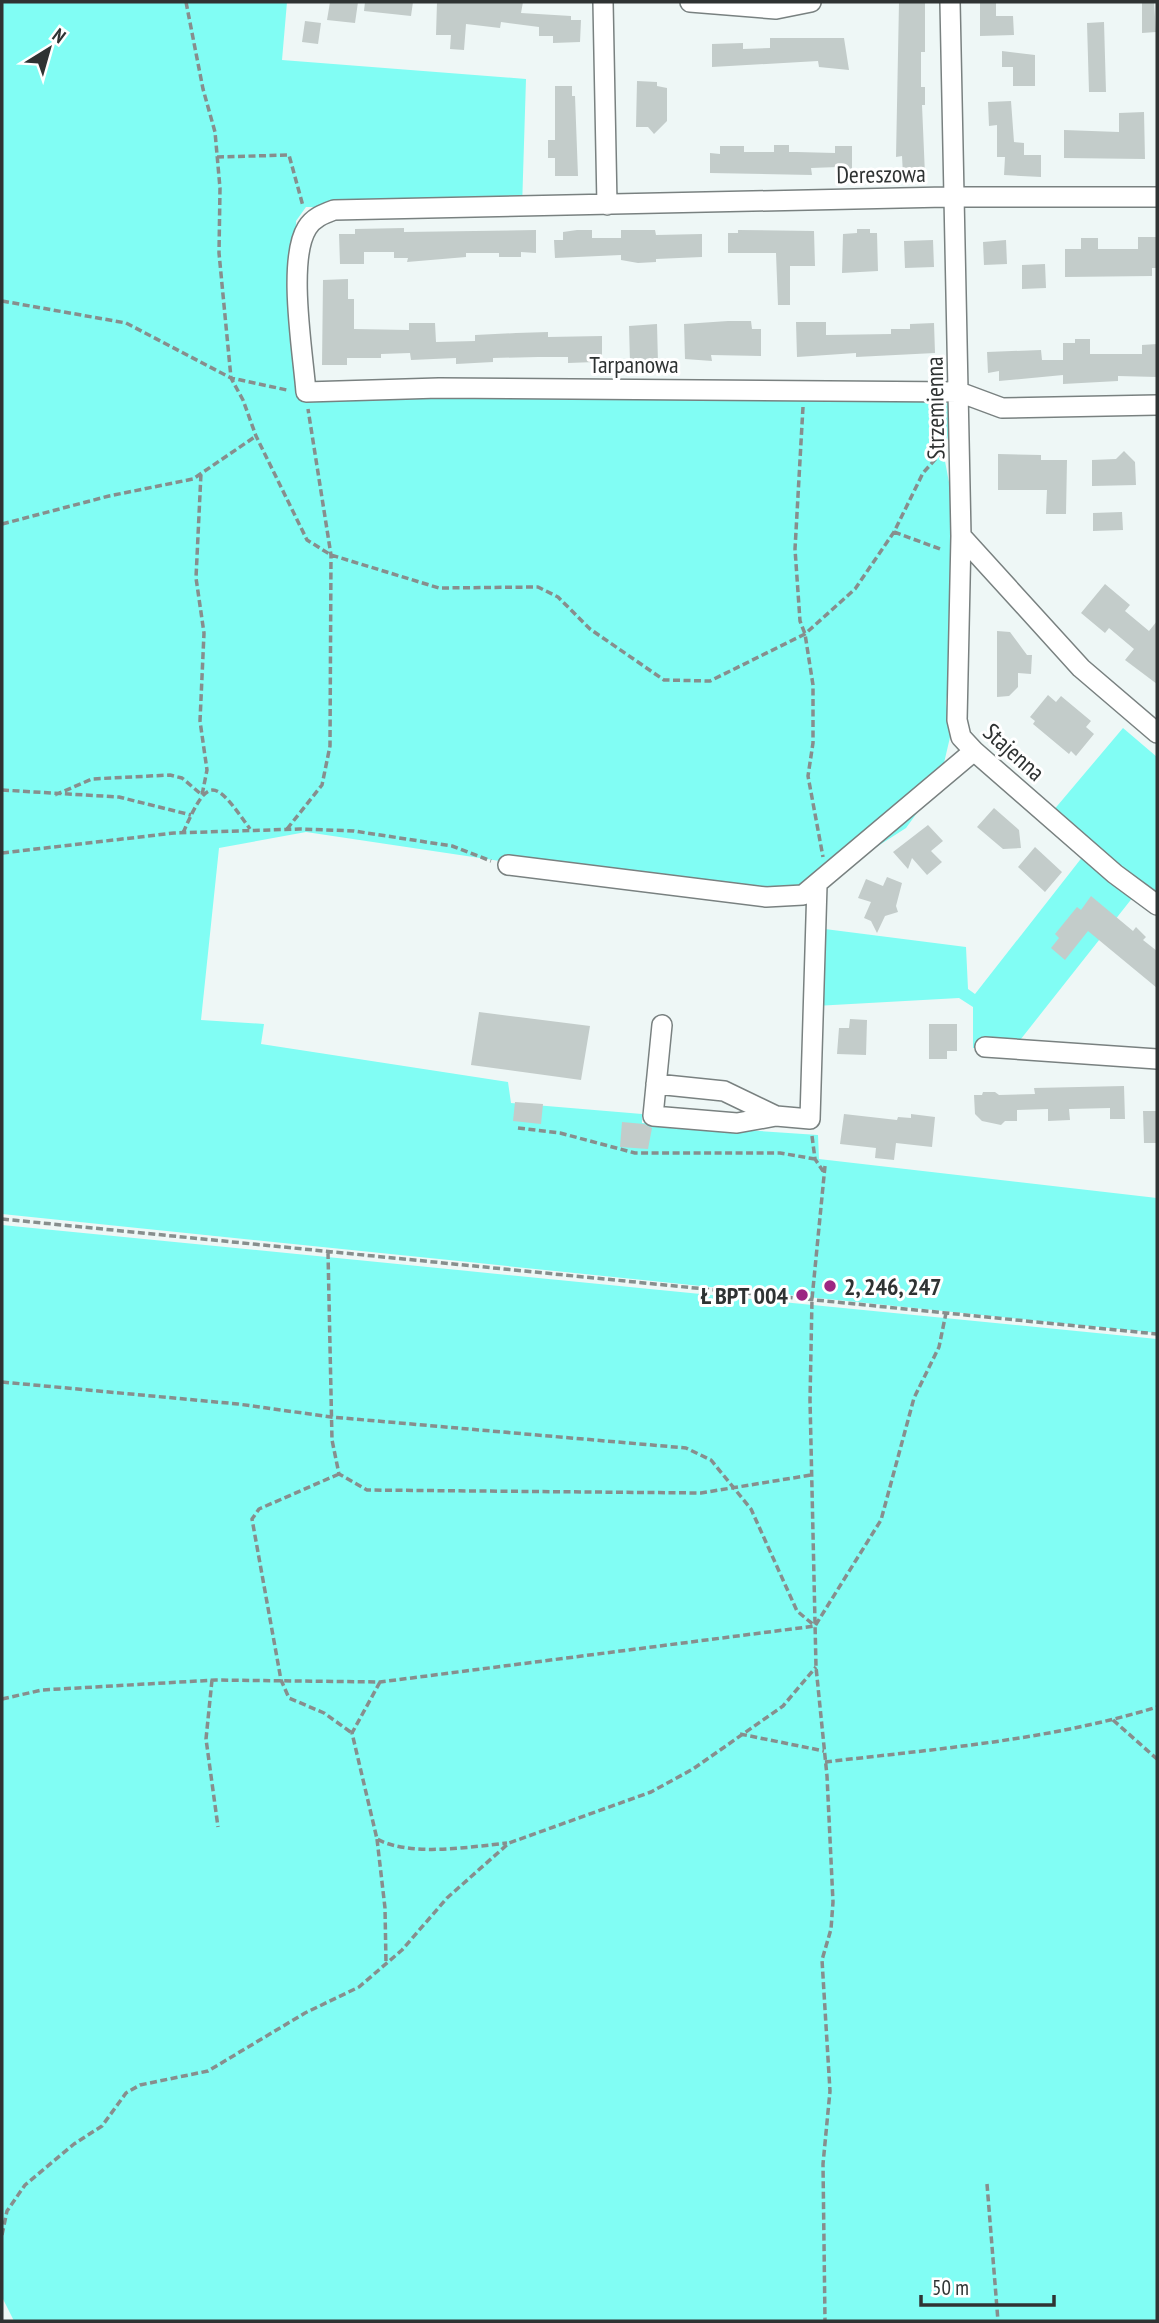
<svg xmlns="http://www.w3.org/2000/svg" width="1159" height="2323" font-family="'PT Sans Narrow',sans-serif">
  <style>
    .green { fill: #81fdf4 }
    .building { fill: #c3ccca }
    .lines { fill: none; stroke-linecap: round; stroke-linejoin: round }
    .minor-casing { stroke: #798180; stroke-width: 22 }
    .path { stroke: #878e8d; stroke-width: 3.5; stroke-dasharray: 7 3.5; stroke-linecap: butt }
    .minor { stroke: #fff; stroke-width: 19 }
    .poi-dot { fill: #9c2782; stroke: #fff; stroke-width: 2.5 }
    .labels { text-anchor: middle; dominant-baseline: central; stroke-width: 6; stroke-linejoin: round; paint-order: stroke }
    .street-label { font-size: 24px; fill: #2f3333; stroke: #fff }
    .poi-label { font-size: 24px; font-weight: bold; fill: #2f3333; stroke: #fff; text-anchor: start }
  </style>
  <rect width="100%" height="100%" fill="#eef7f6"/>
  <path class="green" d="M2 2H287L282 60 526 79 522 208 306 207 296 221 307 391 955 399 944 456 952 498 954 637 946 703 951 733 944 763 930 795 906 828 817 885 773 902 306 832 219 848 201 1020 264 1024 261 1044 508 1082 511 1103 642 1114V1123L818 1135 819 1159 1157 1198V1333L2 1214Z
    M1123 728 1157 757V905L1137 892 1013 1049 973 1048V1007L959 998 815 1006 817 928 966 947 968 989 975 994 1087 851 1047 818Z
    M2 1225 1157 1339V2321H14L2 2297Z"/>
  <path class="building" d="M330 2H358L355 23 327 20Z
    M365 2H413L411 16 364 11Z
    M437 2H523L521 13 571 16V20H581L580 42 553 43V36H539V27L501 22 500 28 466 24 464 50 450 49 451 35H436Z
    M899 2H925V52H921V87H925V105H922L925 175H903L902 156 896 157Z
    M980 2H996V16H1013L1014 35 980 36Z
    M1142 2H1154L1156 32 1142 33Z
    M305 21 321 23 318 44 302 42Z
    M1104 22 1106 92H1089L1087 23Z
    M770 38H844L849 70 819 67 818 61 712 67V44L743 43V49L770 48Z
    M1002 51 1035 55V86H1013V67H1002Z
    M637 81 657 82V86L667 88V121L654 134 648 127H636Z
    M555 86H572V96H575L578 176H555V158H548V140H555Z
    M1011 101 1014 142 1024 143V155H1041V177L1004 175 1005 157H997V125L989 126 988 102Z
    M1144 112 1145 159 1064 158V130L1119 132V113Z
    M774 145H789V152H797L835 153V146H852V174H838V167L811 168 812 175 710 173V153L720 154V146H744V152H774Z
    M404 228V232L536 230V253L521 252V257H499V253H466V257L407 262 408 258H394V252H364V264H340L339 234H355V229Z
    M857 229H870V233H877L878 271 842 273 843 234 857 233Z
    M577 230H592V238H621V230H655L656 235 702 234V257L656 259V262L638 263 621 260V255L555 258 554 240H563V232Z
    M738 230 814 231 815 266H790V305H778L776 253H728V233H738Z
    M1138 237H1157V268H1152V276L1065 277V249H1081V238H1098V249H1138Z
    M933 240 934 267 905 268 904 241Z
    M1006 240 1007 264 984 265 983 242Z
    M1045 264 1046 288 1022 289V265Z
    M348 279V299H354V329L409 330V323H435L436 342 475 341V335L516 333 548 332V337L602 336V355L595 356V362L568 363V357H538L493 358V362L456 364V358L411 360 410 353 381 354V358H347V365H322L323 280Z
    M728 321H751L752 329H761V356L711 355 712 361 685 359 684 324Z
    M796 322H826V335L891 334V329H910V324L934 323 935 353 856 357V353L797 357Z
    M657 324 658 363H630L629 326Z
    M1075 339H1090V354H1142V345L1157 344V377L1118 376V381L1063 384V375L999 381V371L988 373 987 352 1041 350 1042 360H1063V343H1075Z
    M1124 451 1135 462 1136 485 1092 486V460L1116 459Z
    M998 454 1041 455V460H1067L1066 514H1046L1047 490H998Z
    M1122 512 1123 530 1093 531V513Z
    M1105 584 1130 605 1125 611 1149 631 1157 621V684L1125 660 1134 649 1109 628 1105 633 1081 613Z
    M997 631 1010 632 1027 655H1032L1031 674 1018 673V687L1009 696 997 697Z
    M1048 695 1056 702 1061 696 1091 721 1086 727 1094 734 1076 756 1071 751 1069 754 1033 724 1035 721 1030 717Z
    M994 808 1019 830 1021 848 1003 849 977 827Z
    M928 825 943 841 931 851 942 862 927 875 912 858 908 869 893 852Z
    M1035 847 1062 872 1045 892 1018 867Z
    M887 877 902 883 896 906 898 912 885 916 877 933 871 921 864 918 871 902 858 898 866 879 883 886Z
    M1091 896 1133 931 1136 927 1146 937 1143 940 1157 951V988L1088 931 1065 960 1051 948 1059 938 1055 934 1077 907 1081 910Z
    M479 1012 590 1026 581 1080 471 1065Z
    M850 1019 867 1020 866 1055 837 1054 839 1028H849Z
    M929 1024H957V1051H947V1059H929Z
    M1124 1086 1125 1119H1110V1108L1069 1109 1070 1120 1048 1121V1109L1017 1110V1121H1005L1001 1125 982 1121 975 1114 974 1095H982L983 1092H995L999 1095 1035 1094 1034 1088Z
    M515 1102 543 1104 541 1124 513 1121Z
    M1143 1111H1157V1143H1144Z
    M844 1114 897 1120 898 1117 911 1118V1114L935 1117 932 1147 896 1143 894 1160 875 1158 876 1148 840 1144Z
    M622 1122 644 1124 652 1128 648 1149 620 1147Z"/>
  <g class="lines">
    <defs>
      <path id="minor" d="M603 2 607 205
        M690 2 776 9 811 2
        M950 2 961 536 957 720 961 737 974 751 1115 874 1157 905
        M1157 197H946L334 210C323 214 313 218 307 228 287 260 303 353 306 392L439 388 959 392 1002 408 1157 405
        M961 536 1081 668 1157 733
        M508 865 766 897 803 895 974 751
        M662 1025 653 1116 737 1123 776 1116 810 1119 817 885
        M985 1047 1157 1059
        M656 1084 724 1091 776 1116"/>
    </defs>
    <use href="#minor" class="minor-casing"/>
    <path class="path" d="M186 2 203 89 215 132 220 188 219 253 231 378 243 400 256 436 307 540 331 555 439 588 538 587 558 597 590 629 664 680 710 681 805 634 855 589 894 532 923 473 940 454
      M217 157 289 155 303 206
      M2 301 126 323 231 378 287 390
      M803 407 795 549 800 621 805 634 813 685V743L808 776 823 857
      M2 524 109 496 193 479 256 436
      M894 532 943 550
      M2 790 119 797 191 815
      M55 795 92 779 170 775 182 778 202 795 207 770 200 721 204 633 196 578 201 473
      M287 829 322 785 330 746 331 555 308 409
      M183 833C209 773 215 780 250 829
      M2 853 174 833 300 829 354 831 452 846 491 861
      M518 1128 560 1133 635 1153H780L815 1159
      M812 1136 815 1159 823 1171
      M825 1166 812 1299 810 1400 816 1667 827 1776 833 1902 831 1929 822 1960 830 2091 823 2164 825 2321
      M2 1219 1157 1334
      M328 1252 332 1440 339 1474 367 1490 701 1493 811 1475
      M2 1382 238 1404 331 1417 686 1448 711 1460 751 1509 797 1611 815 1626
      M339 1474 259 1509 252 1519 281 1680 289 1698 324 1713 352 1733
      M212 1680 206 1739 218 1827
      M380 1682 352 1733 377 1839C410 1857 470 1847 507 1843
      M2 1699 42 1690 216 1680 380 1682 815 1626 881 1520 914 1398 939 1347 946 1313
      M1113 1720 1157 1759
      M740 1734 824 1751
      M825 1762C936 1749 1051 1740 1157 1707
      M377 1839 385 1908 386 1964
      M987 2184 998 2321
      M2 2235 7 2211 25 2185 74 2144 102 2126 126 2093 140 2085 208 2071 305 2013 359 1987 402 1950 447 1898 509 1843 651 1792 693 1769 783 1706 816 1667"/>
    <use href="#minor" class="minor"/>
  </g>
  <g class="poi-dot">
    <circle cx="830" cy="1286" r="7"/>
    <circle cx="802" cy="1295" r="7"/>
  </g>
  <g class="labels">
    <g class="street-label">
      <text transform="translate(881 174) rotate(-1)">Dereszowa</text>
      <text x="634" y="364">Tarpanowa</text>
      <text transform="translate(935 408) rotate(-91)">Strzemienna</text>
      <text transform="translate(1014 752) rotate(42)">Stajenna</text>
    </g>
    <g class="poi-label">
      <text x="844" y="1286">2, 246, 247</text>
      <text x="788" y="1295" text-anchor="end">Ł BPT 004</text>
    </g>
  </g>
  <rect width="1159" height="2323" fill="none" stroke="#2f3333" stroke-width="7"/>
  <g transform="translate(49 49) rotate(37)" stroke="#ffffff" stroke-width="5" paint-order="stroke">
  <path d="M0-5L12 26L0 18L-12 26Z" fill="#2f3333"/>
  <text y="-10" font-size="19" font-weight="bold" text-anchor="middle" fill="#2f3333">N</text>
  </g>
  <path d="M921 2295v10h133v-10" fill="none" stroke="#2f3333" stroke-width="3.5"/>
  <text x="932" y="2295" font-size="21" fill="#2f3333" stroke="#ffffff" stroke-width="5" paint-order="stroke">50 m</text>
</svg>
